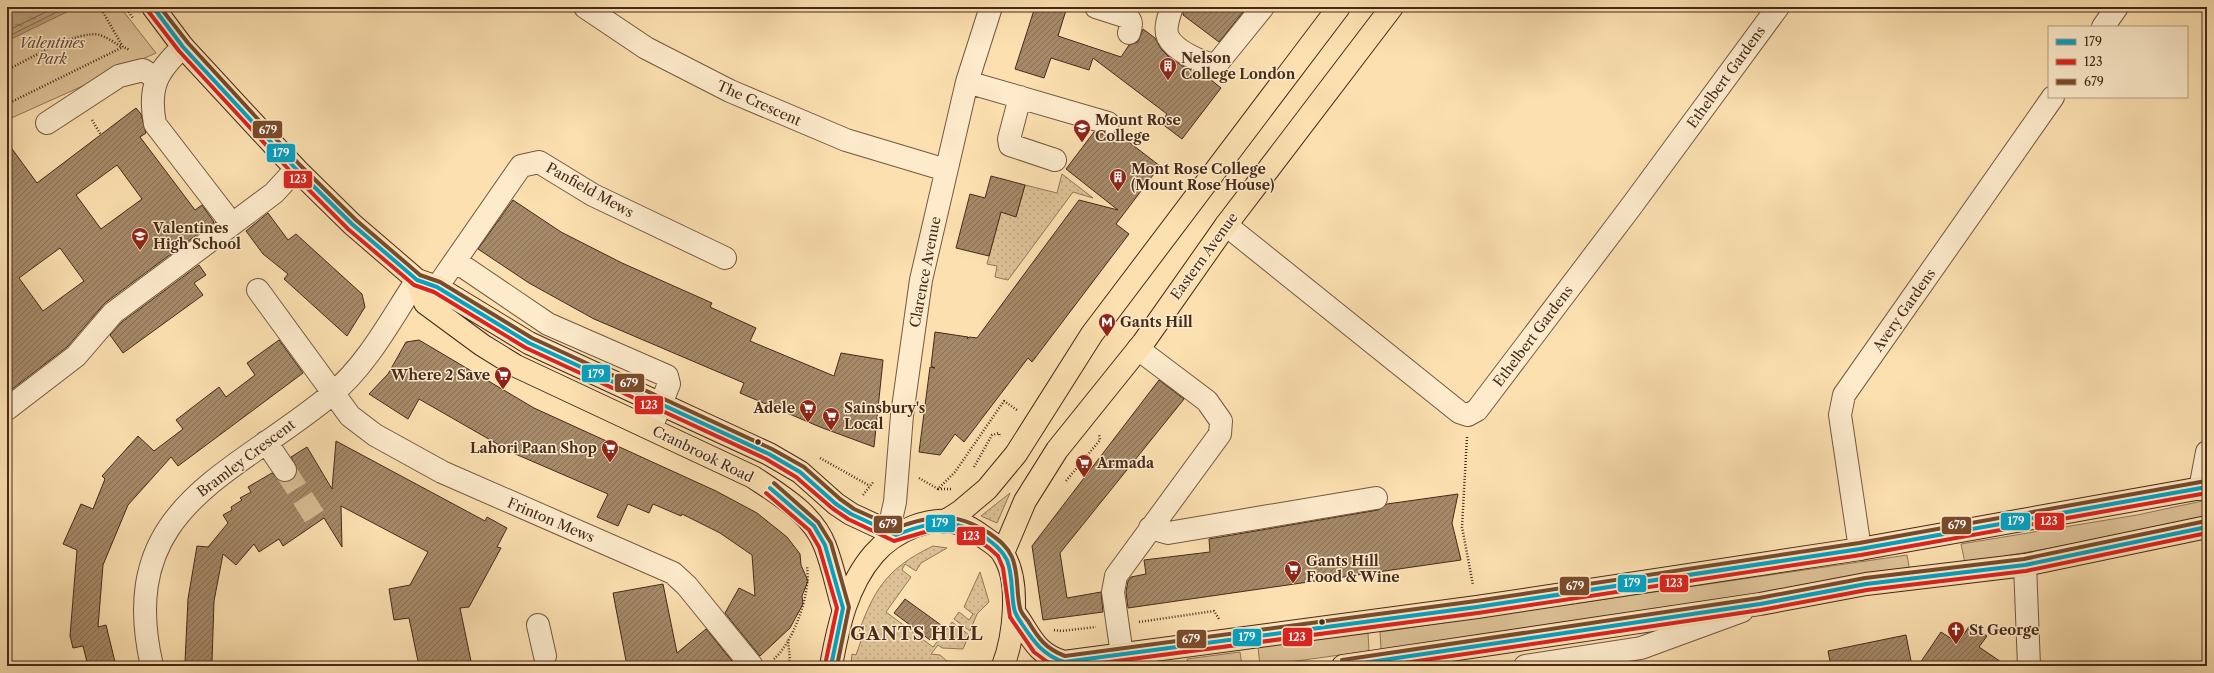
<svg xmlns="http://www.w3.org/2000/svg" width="2214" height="673" font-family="'Libre Caslon Text',serif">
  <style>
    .grass { fill: url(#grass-dots); stroke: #927658 }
    .green { fill: #ddc196; stroke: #927658 }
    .water { fill: url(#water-ripples); stroke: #8e7255 }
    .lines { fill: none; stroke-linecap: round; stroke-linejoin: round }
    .shore { stroke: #82664c; stroke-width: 1 }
    .building { fill: url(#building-hatch); stroke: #462a1a; fill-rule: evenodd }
    .minor-tunnel { stroke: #d8bc92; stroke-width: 22; stroke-dasharray: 22 11; stroke-linecap: butt }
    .minor-casing { stroke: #745840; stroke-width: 24 }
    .major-casing { stroke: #462a1a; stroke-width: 24 }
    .highway-casing { stroke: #462a1a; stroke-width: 24 }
    .path { stroke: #462a1a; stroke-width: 2.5; stroke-dasharray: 1 2; stroke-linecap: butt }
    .minor { stroke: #fdebcc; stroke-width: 22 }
    .major { stroke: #fce0b0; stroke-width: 22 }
    .highway { stroke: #fce0b0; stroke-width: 22 }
    .bus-1-casing { stroke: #fdebcc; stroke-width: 7 }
    .bus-2-casing { stroke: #fdebcc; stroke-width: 7 }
    .bus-3-casing { stroke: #fdebcc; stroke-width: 7 }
    .bus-1 { stroke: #04a3c5; stroke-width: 4 }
    .bus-2 { stroke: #dc241f; stroke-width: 4 }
    .bus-3 { stroke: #7a4b2a; stroke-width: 4 }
    .bus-dot { fill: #462a1a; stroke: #fdebcc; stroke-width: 1.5 }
    .labels { text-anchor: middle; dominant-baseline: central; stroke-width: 3; stroke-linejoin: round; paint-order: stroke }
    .park-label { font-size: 14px; font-style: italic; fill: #644833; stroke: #fdebcc }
    .poi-label { font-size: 14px; font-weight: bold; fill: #462a1a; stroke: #fdebcc; text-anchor: start }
    .street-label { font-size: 14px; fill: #462a1a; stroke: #fdebcc }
    .district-label { font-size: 18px; font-weight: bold; letter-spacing: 1px; fill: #462a1a; stroke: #fdebcc }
    .line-badge { stroke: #fdebcc; stroke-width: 1.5 }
    .badge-label { font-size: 11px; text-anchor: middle; font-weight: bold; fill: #fff }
  </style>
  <defs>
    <pattern id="grass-dots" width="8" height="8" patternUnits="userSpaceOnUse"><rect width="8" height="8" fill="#ddc196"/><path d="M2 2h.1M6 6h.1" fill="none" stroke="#bfa681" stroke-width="1.8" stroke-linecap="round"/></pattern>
    <pattern id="water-ripples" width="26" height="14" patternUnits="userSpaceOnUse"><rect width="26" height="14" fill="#bea27d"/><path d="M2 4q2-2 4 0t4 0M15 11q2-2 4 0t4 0" fill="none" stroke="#9c8466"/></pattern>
    <pattern id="building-hatch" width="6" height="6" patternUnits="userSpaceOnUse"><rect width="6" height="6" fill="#a58968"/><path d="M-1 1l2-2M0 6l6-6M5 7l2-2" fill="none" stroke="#887055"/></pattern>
  </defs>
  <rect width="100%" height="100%" fill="#fce0b0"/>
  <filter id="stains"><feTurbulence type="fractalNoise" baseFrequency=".005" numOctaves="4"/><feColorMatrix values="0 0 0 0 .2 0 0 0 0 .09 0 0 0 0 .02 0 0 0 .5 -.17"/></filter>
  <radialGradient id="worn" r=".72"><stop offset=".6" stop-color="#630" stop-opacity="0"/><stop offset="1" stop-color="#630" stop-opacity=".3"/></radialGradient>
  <path class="grass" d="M1062 174 1093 198 1073 192 1008 280 995 277 997 266 987 264 1001 212 1016 216 1025 185 1057 193Z
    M1010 493 997 523 981 516Z
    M933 546 947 548 921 563 916 571 905 564 902 570 911 577 886 612 933 647 952 622 969 635 963 649 942 648 938 645 931 654 940 655 947 661 967 662 961 666H851L852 654 856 655 861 641 856 640C873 591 885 569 933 546Z
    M980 572 989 602 977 614 970 631 954 619 959 612 969 620 973 614 964 607Z"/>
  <path class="green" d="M7 7H120L156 53 7 120Z
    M2207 500V521L1965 563 1961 544 2137 515Z
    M1907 555 1910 572 1381 650 1380 632Z
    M1368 633 1369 651 1260 666 1258 647Z
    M1240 652 1242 666H1188L1187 659Z"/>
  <path class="water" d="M7 7H77L7 41Z"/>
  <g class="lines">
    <path class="shore" d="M7 31 56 7
      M7 37 67 7"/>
  </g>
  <path class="building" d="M1035 7H1067L1058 36 1121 57 1129 45 1138 42 1143 29 1155 38 1161 49 1169 57 1184 67 1205 75 1221 88 1182 139 1161 123 1167 114 1093 58 1089 70 1051 58 1044 78 1015 69Z
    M1184 7H1247L1219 42 1183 15Z
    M136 108 141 114 146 133 140 137 195 210 202 205 214 222 105 303 67 347 7 393V142L37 183ZM117 165 142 199 101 229 76 195ZM60 248 84 281 43 311 19 278Z
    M1094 132 1105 135 1115 143 1121 136 1160 166 1116 224 1129 234 1032 362 1028 358 964 442 955 434 940 455 919 452 930 367 935 368 931 366 935 332 968 337 967 339 969 337 977 338 1079 200 1118 210 1066 169Z
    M991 176 1025 185 1016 217 1001 212 989 256 956 248 970 194 985 198Z
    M513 200 561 232 622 263 712 303 710 307 756 328 750 341 834 376 841 353 883 360 874 447 820 427 740 393 744 383 594 319 529 283 478 249Z
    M268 213 288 240 296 234 362 294 365 307 347 336 284 279 288 274 263 254 246 231Z
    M199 265 206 275 194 283 203 295 123 353 110 335 122 322Z
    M279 340 303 373 178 466 171 457 128 505 103 565 98 627 106 625 116 666H88L83 646 73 648 70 636 77 550 63 544 81 504 93 509 105 479 102 476 138 436 154 451 183 429 176 420 219 387 226 397 255 375 247 363Z
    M419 340 534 408 716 491 757 513 787 537 800 554 801 565 808 581 802 596 803 604 790 628 760 656 725 613 739 588 755 596 752 555 720 533 682 514 681 516 653 504 649 513 628 504 618 526 597 517 608 494 513 453 419 399 408 419 369 394 388 374 406 342Z
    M1159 380 1184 399 1060 553 1067 598 1101 592 1103 612 1043 620 1032 546Z
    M336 441 485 521 487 517 507 528 497 547 501 548 469 607 460 608 472 666H419L409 618 394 620 389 589 410 585 428 552 341 506 342 547 324 518 283 546 279 539 259 552 254 544 236 565 223 554 214 601 212 662H185L188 599 197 546 208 547 228 523 223 515 232 510 231 507 242 500 240 498 251 492 248 487 272 473 280 481 286 482 292 480 297 469 291 457 307 447 332 489Z
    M1458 494 1452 523 1461 560 1128 608 1126 592 1128 581 1131 577 1146 574 1144 560 1210 552 1209 539 1378 510 1387 504Z
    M663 584 677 653 706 629 736 666H627L613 593Z
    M905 599 941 625 930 640 894 613Z
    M1970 625 1987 636 1979 647 2007 666H1918L1941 632 1958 643Z
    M1906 635 1912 666H1831L1828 651Z"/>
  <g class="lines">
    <path class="minor-tunnel" d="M285 470 316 519"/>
    <defs>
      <path id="minor" d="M585 7 646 48 730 91 846 140 946 170
        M1096 7 1127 17C1133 22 1131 26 1129 33
        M1172 7C1169 16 1164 28 1168 37 1175 51 1202 63 1216 65L1263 7
        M2103 27 2117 7
        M183 47C157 71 148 87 155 124L232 224
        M967 82 1108 123
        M1020 97 1009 139 1010 145 1055 160
        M47 123 119 76 143 70 156 78
        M1226 225 1459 412 1468 415 1477 410 1630 208 1778 7
        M455 261 548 324 667 376 669 384 651 428
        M437 287 521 166 539 162 593 195 725 258
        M258 290 350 416 375 435 442 472 673 573 687 586 752 666
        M7 409 76 356 113 313 274 193 296 169
        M266 442 285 470
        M2200 489 2207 452
        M1150 528 1168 533 1376 498
        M886 542 895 502 902 415 921 280 967 82 991 7
        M1860 549 1840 415 1844 395 2053 97
        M2025 565 2029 666
        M538 625 545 656
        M1122 655 1113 592 1116 576 1220 434 1221 421 1207 401 1138 349
        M152 666C115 507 232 477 332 394 368 364 391 319 417 280
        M1525 666 1641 648 1742 611"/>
      <path id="major" d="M153 7 183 47 296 169 352 224 417 280 437 287 529 343 769 454 800 472 836 504 851 514 896 535
        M417 280 425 303 482 345 516 366 753 477C780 495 813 514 825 546 833 566 837 588 843 608"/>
      <path id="highway" d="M944 522 961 511 987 489 1016 454 1092 334 1339 7
        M1003 553 1025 501 1057 450 1143 343 1226 225 1392 7
        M1014 612C1031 635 1034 653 1064 662L1477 607 1860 549 2207 487
        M831 666C838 627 847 585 874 554 893 532 932 513 961 524 970 527 978 533 985 538 991 542 1000 548 1003 554 1021 581 1014 637 1003 666
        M1343 666 1760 604 1866 584 2025 565 2207 527"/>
    </defs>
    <use href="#minor" class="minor-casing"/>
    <use href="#major" class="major-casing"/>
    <use href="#highway" class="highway-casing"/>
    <path class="path" d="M100 7 123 47 130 50
      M125 7 133 18
      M7 70C28 60 78 29 100 35 108 38 115 43 122 47
      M7 104 123 47
      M92 120 101 135
      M1467 437 1462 527 1473 585
      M820 458 870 486
      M974 467 992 435 999 433 1000 437
      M919 478 938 489 955 472 1004 401 1017 410
      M1066 481 1100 440 1099 434
      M938 489H951
      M863 495 874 481
      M1139 622 1214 611 1219 619
      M1054 630 1061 631 1096 627
      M774 659C794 641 811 593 807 567
      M786 666 790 660 788 640"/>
    <use href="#minor" class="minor"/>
    <use href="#major" class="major"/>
    <use href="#highway" class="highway"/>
    <defs>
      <path id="bus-1" d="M153 7 183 47 296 169 352 224 417 280 437 287 529 343 769 454 800 472 836 504 851 514 896 535C931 521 953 517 986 538 994 544 1002 550 1007 560 1013 575 1011 592 1014 608 1015 615 1019 619 1022 624 1034 642 1043 655 1064 662L1477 607 1860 549 2207 487
        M770 488 814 526 825 545 843 608 831 666
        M1343 666 1760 604 1866 584 2025 565 2207 527"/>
      <path id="bus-2" d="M148 11 179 51 292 173 348 229 414 285 434 292 526 348 766 459 796 477 832 508 848 519 894 541 932 530 951 529 971 536 989 548 998 556 1003 568 1010 617 1034 652 1046 661 1057 666
        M766 493 809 530 819 547 837 608 825 665
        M1079 666 1478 613 1861 555 2207 493
        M1384 666 1761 610 1867 590 2026 571 2207 533"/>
      <path id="bus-3" d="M160 7 188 43 300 165 356 220 420 275 440 282 532 338 772 449 804 467 840 499 854 509 896 528C932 515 955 511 989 533 999 540 1007 546 1012 557 1019 574 1016 591 1020 608 1021 613 1025 617 1028 621 1038 638 1046 649 1065 656L1476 601 1859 543 2206 481
        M774 483 818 522 831 543 849 607 837 666
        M1342 660 1759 598 1865 578 2024 559 2206 521"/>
    </defs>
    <use href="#bus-1" class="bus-1-casing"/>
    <use href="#bus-2" class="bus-2-casing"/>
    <use href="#bus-3" class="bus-3-casing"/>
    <use href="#bus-1" class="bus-1"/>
    <use href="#bus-2" class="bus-2"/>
    <use href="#bus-3" class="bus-3"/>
  </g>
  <defs>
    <symbol id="building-pin" viewBox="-11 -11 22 30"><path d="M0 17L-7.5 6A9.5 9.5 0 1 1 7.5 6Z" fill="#8f2418" stroke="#fdebcc"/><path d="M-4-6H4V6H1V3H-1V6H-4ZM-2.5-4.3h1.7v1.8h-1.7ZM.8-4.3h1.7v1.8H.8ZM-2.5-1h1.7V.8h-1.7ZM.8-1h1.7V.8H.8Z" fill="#fff"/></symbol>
    <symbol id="university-pin" viewBox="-11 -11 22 30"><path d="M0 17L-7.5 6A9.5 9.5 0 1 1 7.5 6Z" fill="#8f2418" stroke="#fdebcc"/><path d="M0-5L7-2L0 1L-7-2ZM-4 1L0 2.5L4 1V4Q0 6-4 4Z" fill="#fff"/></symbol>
    <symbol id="school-pin" viewBox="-11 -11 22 30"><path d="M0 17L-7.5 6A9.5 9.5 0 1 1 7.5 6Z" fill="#8f2418" stroke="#fdebcc"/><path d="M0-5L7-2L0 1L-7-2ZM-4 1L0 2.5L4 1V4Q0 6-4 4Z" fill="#fff"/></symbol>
    <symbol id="metro-pin" viewBox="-11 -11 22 30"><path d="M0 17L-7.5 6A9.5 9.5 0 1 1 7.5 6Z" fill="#8f2418" stroke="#fdebcc"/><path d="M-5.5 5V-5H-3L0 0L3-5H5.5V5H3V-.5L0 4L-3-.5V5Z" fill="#fff"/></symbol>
    <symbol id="supermarket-pin" viewBox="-11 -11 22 30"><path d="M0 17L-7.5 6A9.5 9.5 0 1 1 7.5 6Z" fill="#8f2418" stroke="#fdebcc"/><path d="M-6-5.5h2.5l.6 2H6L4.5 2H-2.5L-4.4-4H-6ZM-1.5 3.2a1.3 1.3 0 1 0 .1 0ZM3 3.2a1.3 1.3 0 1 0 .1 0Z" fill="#fff"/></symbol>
    <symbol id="church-pin" viewBox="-11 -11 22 30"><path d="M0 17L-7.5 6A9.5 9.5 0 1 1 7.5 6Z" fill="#8f2418" stroke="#fdebcc"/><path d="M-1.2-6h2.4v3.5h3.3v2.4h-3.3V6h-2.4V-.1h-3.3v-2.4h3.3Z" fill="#fff"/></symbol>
  </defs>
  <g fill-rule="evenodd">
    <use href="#building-pin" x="1158" y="56" width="20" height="27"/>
    <use href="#university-pin" x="1072" y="118" width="20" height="27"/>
    <use href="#building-pin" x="1108" y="167" width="20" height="27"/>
    <use href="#school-pin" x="130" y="226" width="20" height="27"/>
    <use href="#metro-pin" x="1097" y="312" width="20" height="27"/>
    <use href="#supermarket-pin" x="493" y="365" width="20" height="27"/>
    <use href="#supermarket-pin" x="798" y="398" width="20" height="27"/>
    <use href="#supermarket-pin" x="821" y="406" width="20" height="27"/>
    <use href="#supermarket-pin" x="600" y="438" width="20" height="27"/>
    <use href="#supermarket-pin" x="1074" y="453" width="20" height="27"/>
    <use href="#supermarket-pin" x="1283" y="559" width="20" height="27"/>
    <use href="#church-pin" x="1946" y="620" width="20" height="27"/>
  </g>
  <g class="bus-dot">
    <circle cx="758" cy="442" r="3.5"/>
    <circle cx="1322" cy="622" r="3.5"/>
  </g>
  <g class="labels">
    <g class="park-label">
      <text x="52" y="43">Valentines<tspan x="52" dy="16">Park</tspan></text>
    </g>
    <g class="poi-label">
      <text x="1181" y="58">Nelson<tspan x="1181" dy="16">College London</tspan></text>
      <text x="1095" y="120">Mount Rose<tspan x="1095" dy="16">College</tspan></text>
      <text x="1131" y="169">Mont Rose College<tspan x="1131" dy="16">(Mount Rose House)</tspan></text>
      <text x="153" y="228">Valentines<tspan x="153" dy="16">High School</tspan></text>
      <text x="1120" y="322">Gants Hill</text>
      <text x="490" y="375" text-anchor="end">Where 2 Save</text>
      <text x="795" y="408" text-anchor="end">Adele</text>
      <text x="844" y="408">Sainsbury's<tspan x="844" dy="16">Local</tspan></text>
      <text x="597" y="448" text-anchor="end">Lahori Paan Shop</text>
      <text x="1097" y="463">Armada</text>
      <text x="1306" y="561">Gants Hill<tspan x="1306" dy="16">Food &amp; Wine</tspan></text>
      <text x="1969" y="630">St George</text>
    </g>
    <g class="street-label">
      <text transform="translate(1726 77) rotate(-54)">Ethelbert Gardens</text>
      <text transform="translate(759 103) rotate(24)">The Crescent</text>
      <text transform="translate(590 190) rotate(29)">Panfield Mews</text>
      <text transform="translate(1204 256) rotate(-54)">Eastern Avenue</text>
      <text transform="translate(925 272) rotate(-79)">Clarence Avenue</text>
      <text transform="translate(1904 310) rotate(-55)">Avery Gardens</text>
      <text transform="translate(1533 336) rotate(-53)">Ethelbert Gardens</text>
      <text transform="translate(703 454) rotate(26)">Cranbrook Road</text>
      <text transform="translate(246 458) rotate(-37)">Bramley Crescent</text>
      <text transform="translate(551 520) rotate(23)">Frinton Mews</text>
    </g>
    <g class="district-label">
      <text x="917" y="634">GANTS HILL</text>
    </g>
  </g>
  <g class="line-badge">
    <rect x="252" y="120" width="31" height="19" rx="4" fill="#7a4b2a"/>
    <rect x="266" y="143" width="30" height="20" rx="4" fill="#04a3c5"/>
    <rect x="283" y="170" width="30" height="19" rx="4" fill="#dc241f"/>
    <rect x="581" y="364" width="30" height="19" rx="4" fill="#04a3c5"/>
    <rect x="614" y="373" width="31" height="20" rx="4" fill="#7a4b2a"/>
    <rect x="634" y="395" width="30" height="20" rx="4" fill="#dc241f"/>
    <rect x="2000" y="512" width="31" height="19" rx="4" fill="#04a3c5"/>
    <rect x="2034" y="512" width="31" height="19" rx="4" fill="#dc241f"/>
    <rect x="925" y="514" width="31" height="19" rx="4" fill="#04a3c5"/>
    <rect x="873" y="515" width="30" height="19" rx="4" fill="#7a4b2a"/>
    <rect x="1941" y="516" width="31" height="19" rx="4" fill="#7a4b2a"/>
    <rect x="956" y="526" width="30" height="20" rx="4" fill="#dc241f"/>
    <rect x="1659" y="574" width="30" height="19" rx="4" fill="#dc241f"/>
    <rect x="1617" y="574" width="30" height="19" rx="4" fill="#04a3c5"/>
    <rect x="1559" y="576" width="31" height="20" rx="4" fill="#7a4b2a"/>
    <rect x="1282" y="627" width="31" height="20" rx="4" fill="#dc241f"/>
    <rect x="1232" y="628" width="30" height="19" rx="4" fill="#04a3c5"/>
    <rect x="1176" y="629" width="31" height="20" rx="4" fill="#7a4b2a"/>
  </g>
  <g class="badge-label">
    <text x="268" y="134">679</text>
    <text x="281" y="157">179</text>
    <text x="298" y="183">123</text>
    <text x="596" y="378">179</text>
    <text x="629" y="387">679</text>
    <text x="649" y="409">123</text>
    <text x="2016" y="525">179</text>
    <text x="2049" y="525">123</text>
    <text x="940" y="527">179</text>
    <text x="888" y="528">679</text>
    <text x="1957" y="529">679</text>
    <text x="971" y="540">123</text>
    <text x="1674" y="587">123</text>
    <text x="1632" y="587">179</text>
    <text x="1575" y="590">679</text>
    <text x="1297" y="641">123</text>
    <text x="1247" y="641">179</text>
    <text x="1191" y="643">679</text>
  </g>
  <rect width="2214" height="673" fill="none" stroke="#fce0b0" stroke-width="24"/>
  <rect x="8" y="8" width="2198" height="657" fill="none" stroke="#462a1a" stroke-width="2"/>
  <rect x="12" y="12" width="2190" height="649" fill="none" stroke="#462a1a"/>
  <rect x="2048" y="26" width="140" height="72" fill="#fdebcc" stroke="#b49e85"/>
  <rect x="2056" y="39" width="20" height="6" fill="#04a3c5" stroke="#b49e85"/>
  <text x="2084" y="46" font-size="12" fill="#462a1a">179</text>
  <rect x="2056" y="59" width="20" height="6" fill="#dc241f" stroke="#b49e85"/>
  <text x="2084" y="66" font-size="12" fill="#462a1a">123</text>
  <rect x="2056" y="79" width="20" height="6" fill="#7a4b2a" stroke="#b49e85"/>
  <text x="2084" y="86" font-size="12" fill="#462a1a">679</text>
  <rect width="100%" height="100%" filter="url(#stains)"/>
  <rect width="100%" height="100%" fill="url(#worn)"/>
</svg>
